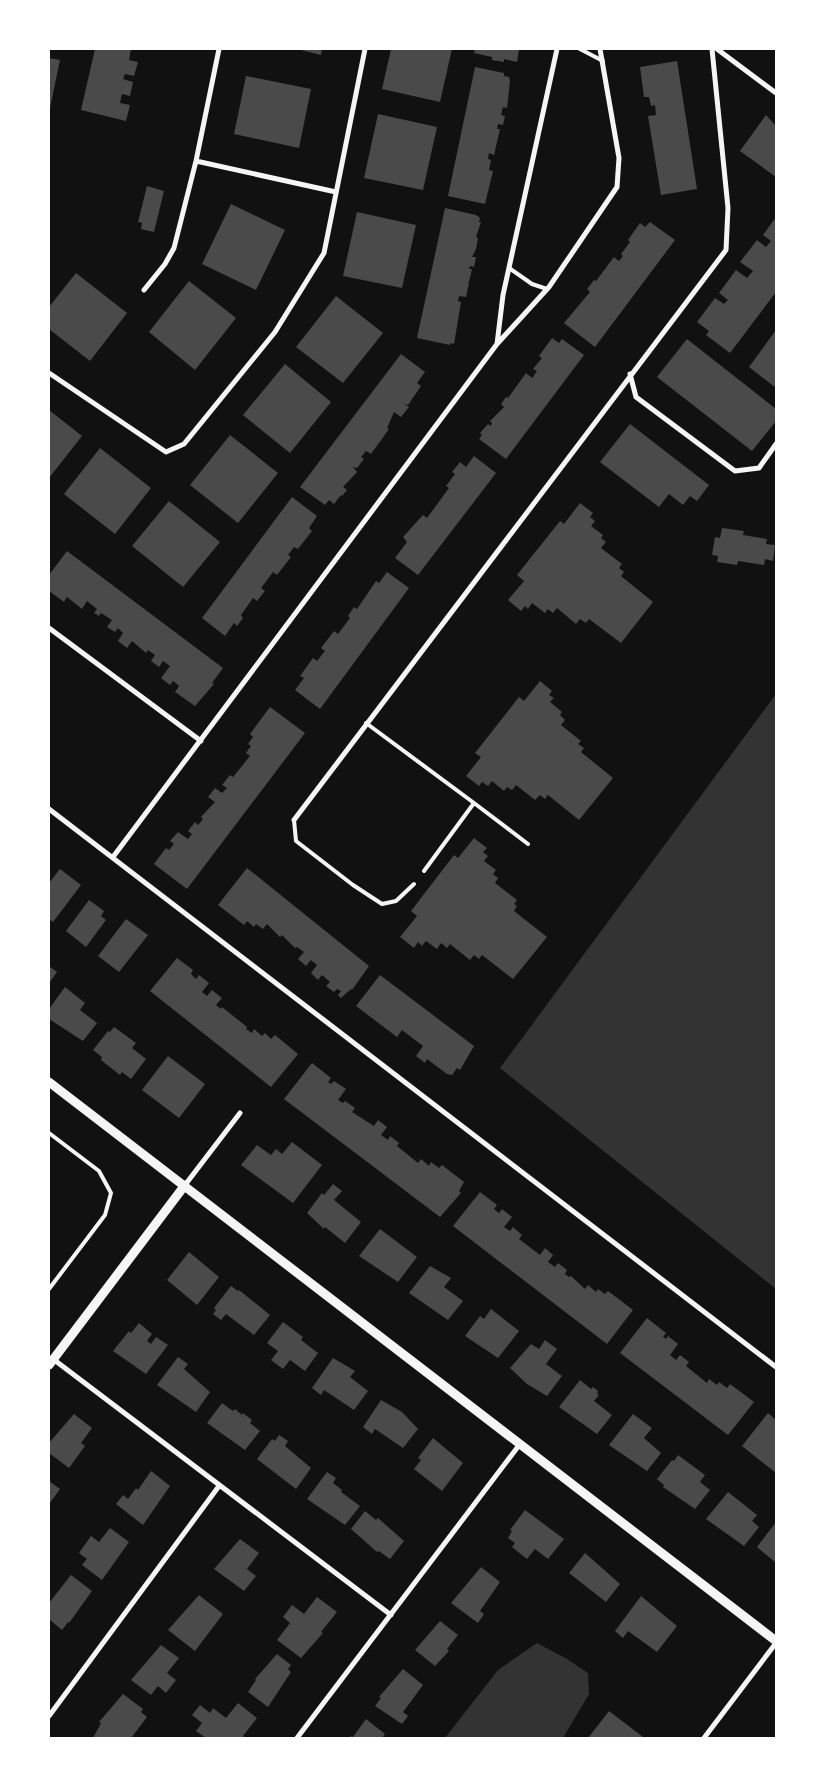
<svg xmlns="http://www.w3.org/2000/svg" width="825" height="1787" font-family="Cabin,sans-serif">
  <style>
    .water { fill: #333 }
    .building { fill: #4a4a4a }
    .lines { fill: none; stroke-linecap: round; stroke-linejoin: round }
    .service { stroke: #f5f5f5; stroke-width: 4 }
    .minor { stroke: #f5f5f5; stroke-width: 5 }
    .tertiary { stroke: #f5f5f5; stroke-width: 9 }
  </style>
  <rect width="100%" height="100%" fill="#111"/>
  <path class="water" d="M776 694V1289L500 1068Z
    M537 1643 567 1659 588 1673 589 1694 563 1738H445L498 1670Z"/>
  <path class="building" d="M95 49H131L129 60 138 62 134 76 125 74 123 79 133 82 130 96 122 94 120 103 130 105 126 121 81 110Z
    M297 49H322L321 55Z
    M391 49H452L440 102 382 89Z
    M475 49H519L517 62 504 59V62L492 60V57L474 53Z
    M49 58 60 60 50 108H49Z
    M677 61 697 189 661 195 648 116 656 115 655 105 651 106 649 97H644L640 67Z
    M475 67 504 73V76L509 77 510 81 507 108 503 107 501 115 505 116 503 125 498 124 497 129H500L494 155 489 153 488 159 491 160 489 170 493 171 485 204 448 196Z
    M246 76 311 89 299 148 234 134Z
    M378 114 437 127 423 190 364 178Z
    M766 115 776 126V177L740 151Z
    M147 186 164 191 154 232 141 229 142 223 138 222Z
    M231 204 285 230 256 290 202 264Z
    M445 208 476 215 480 218 479 222H481L476 237 478 238 476 249 472 257H476L474 267 470 266 469 269H472L469 282 467 283H469L466 297 459 296 458 301 461 302 454 344 450 343V345L417 338Z
    M357 212 416 225 402 288 343 276Z
    M776 217V292L730 353 706 335 709 331 697 322 715 298 724 304 728 300 719 293 736 270 747 278 753 271 740 262 757 240 766 247 771 241 763 235Z
    M650 222 675 240 595 347 564 323 590 292 587 289 594 280 596 281 614 257 619 261 623 256 621 254 630 242 628 240 640 223 645 227Z
    M76 273 127 313 90 361 49 329V307Z
    M189 281 236 318 195 370 149 332Z
    M336 296 383 333 343 383 296 347Z
    M776 330V388L749 367Z
    M552 338 559 343 562 339 584 355 506 459 479 439 482 435 480 433 488 424 491 426 492 423 490 421 504 407 501 404 506 397 508 398 526 373 532 378 537 371 533 369 542 358 539 356Z
    M687 339 776 409V421L752 451 657 377Z
    M401 354 425 372 417 383 421 386 408 405 403 403 409 407 401 417 394 412 387 428 389 429 371 454 366 451 361 457 364 459 357 468 353 467 357 472 343 487 347 490 342 496 341 495 334 504 329 500 325 505 300 487Z
    M285 364 331 402 290 453 243 415Z
    M49 410 82 436 49 478Z
    M630 424 709 485 697 501 690 496 683 505 669 494 659 507 600 462Z
    M230 435 278 473 238 523 190 485Z
    M100 448 151 488 115 534 64 494Z
    M474 456 496 473 418 575 395 558 407 542 403 537 423 515 427 518 449 488 446 486 455 474 452 472 460 462 466 467Z
    M292 497 317 516 309 528 312 531 298 549 294 547 288 555 291 557 277 575 273 572 261 588 265 591 257 601 253 598 241 615 243 618 237 626 234 623 225 636 202 618Z
    M169 501 220 542 183 587 132 546Z
    M580 503 593 513 590 517 595 521 591 526 603 535 601 538 606 542 601 548 622 564 619 568 624 572 621 576 653 602 621 643 589 619 586 623 580 619 576 624 557 608 553 613 548 609 545 613 532 603 528 609 525 606 521 611 508 600 524 581 517 575 560 521 564 524Z
    M722 528 744 531 743 535 767 539 766 544 775 545 773 561 765 559 764 565 738 561 737 565 717 562 718 556 712 555 715 537 720 538Z
    M67 551 223 668 212 683 214 684 195 706 175 692 179 686 173 681 170 685 161 678 170 666 163 661 159 667 151 661 155 655 148 650 146 653 132 641 127 648 118 641 123 633 118 628 115 632 107 627 112 620 101 613 99 616 94 613 97 609 87 601 82 609 67 597 64 602 49 591V575Z
    M387 572 409 588 320 709 295 690 304 678 300 676 313 658 317 661 325 651 321 648 334 631 338 634 350 618 348 616 354 607 357 609 376 581 379 583Z
    M540 681 552 691 549 695 554 698 550 702 562 712 560 715 565 720 561 725 581 741 578 744 584 748 581 752 613 778 579 820 548 795 545 799 540 795 535 800 516 785 512 790 507 787 504 791 492 781 488 786 482 782 479 786 466 776 481 757 475 753 519 697 524 701Z
    M270 707 305 733 187 889 154 864 166 848 169 850 174 844 170 841 178 832 188 839 192 834 188 831 195 822 198 825 203 819 201 817 215 802 208 797 215 788 222 793 227 788 222 785 230 775 233 777 250 756 246 753 251 746 248 744 253 737 250 734Z
    M474 838 487 848 483 852 488 856 484 861 496 870 493 874 498 878 495 883 517 900 514 904 517 906 514 911 547 937 513 979 482 955 479 959 474 955 470 960 450 944 447 948 441 943 437 949 426 941 422 946 418 942 414 948 400 937 417 916 411 911 454 855 458 858Z
    M247 868 369 966 352 990 351 989 341 998 338 995 341 991 337 989 334 992 326 986 330 982 322 975 318 980 311 973 317 965 311 960 306 966 298 959 304 952 297 947 295 948 282 935 280 937 267 924 263 929 256 924 254 927 247 921 244 925 218 905Z
    M60 869 81 885 53 922 49 919V883Z
    M89 900 104 911 101 916 106 920 86 947 66 931Z
    M126 919 148 935 119 972 98 956Z
    M177 958 193 970 191 974 196 979 199 975 209 983 202 992 207 996 212 990 222 998 216 1005 221 1009 222 1007 247 1027 246 1029 252 1033 254 1029 262 1036 265 1033 271 1039 275 1035 298 1054 271 1087 150 991Z
    M49 966 57 972 49 983Z
    M380 975 474 1046 460 1070 457 1068 452 1075 447 1074 427 1059 425 1063 416 1056 423 1046 402 1030 397 1037 356 1006Z
    M65 987 85 1003 80 1010 97 1023 83 1041 49 1019V1009Z
    M114 1027 136 1043 132 1048 146 1059 131 1079 122 1072 120 1075 101 1060 102 1057 93 1050 108 1031 110 1032Z
    M168 1056 205 1084 179 1118 142 1090Z
    M312 1063 331 1078 328 1082 331 1084 334 1081 346 1089 338 1100 343 1103 345 1101 355 1108 352 1112 374 1126 378 1120 387 1127 381 1135 388 1140 390 1136 399 1143 397 1146 418 1163 421 1159 429 1166 431 1162 439 1168 442 1165 464 1182 459 1191 461 1193 440 1217 284 1099Z
    M292 1142 322 1165 293 1203 241 1165 257 1145 271 1155 276 1149 282 1154Z
    M333 1184 342 1191 334 1200 361 1222 345 1243 325 1227 324 1229 307 1213 322 1193 324 1195Z
    M480 1192 497 1205 494 1209 499 1213 502 1209 512 1217 504 1227 510 1231 513 1227 522 1235 519 1239 540 1255 545 1248 553 1255 548 1262 555 1267 558 1263 567 1270 565 1274 569 1277 571 1276 585 1289 588 1285 596 1292 598 1289 605 1294 608 1291 633 1310 607 1344 453 1226Z
    M380 1229 417 1257 398 1282 359 1256Z
    M189 1252 219 1277 197 1305 167 1280Z
    M430 1266 451 1278 444 1287 463 1301 448 1320 409 1293Z
    M231 1286 238 1291 239 1290 270 1315 254 1335 226 1314 221 1320 213 1314 216 1310 214 1308Z
    M491 1309 519 1331 498 1358 465 1336 480 1316 484 1319Z
    M647 1318 666 1333 663 1337 666 1339 668 1336 678 1344 670 1355 676 1360 680 1355 689 1362 686 1366 707 1383 709 1379 717 1385 719 1382 727 1388 730 1384 754 1402 728 1435 620 1353Z
    M283 1322 303 1337 301 1340 318 1353 305 1371 290 1360 283 1369 271 1360 278 1351 267 1343Z
    M139 1323 152 1334 147 1341 151 1344 156 1337 168 1345 146 1374 113 1351 129 1331 131 1333Z
    M545 1340 557 1349 546 1364 562 1376 547 1396 527 1384 510 1368 531 1344 539 1349Z
    M178 1357 188 1364 184 1369 210 1392 196 1412 157 1385Z
    M333 1358 355 1371 350 1377 368 1391 354 1410 324 1390 321 1395 312 1388Z
    M580 1380 591 1389 593 1387 598 1391 597 1394 599 1395 594 1401 612 1415 597 1434 559 1407Z
    M381 1400 402 1412 418 1429 403 1448 375 1429 372 1434 363 1427Z
    M222 1403 233 1411 235 1409 242 1415 243 1413 252 1420 250 1423 260 1431 245 1450 207 1423Z
    M768 1413 776 1420V1473L742 1446Z
    M74 1414 92 1428 81 1443 85 1446 69 1468 49 1453V1443Z
    M633 1414 652 1428 644 1438 661 1453 647 1471 609 1445Z
    M279 1435 288 1441 285 1446 311 1468 296 1489 257 1459 272 1439 275 1441Z
    M433 1438 463 1463 442 1491 414 1469 421 1460 418 1458Z
    M678 1455 705 1475 700 1482 710 1490 695 1509 663 1487 664 1485 657 1479 672 1460 674 1461Z
    M151 1471 170 1486 143 1525 116 1504 123 1495 128 1499 136 1488 138 1490Z
    M327 1472 336 1478 333 1483 342 1490 341 1492 360 1506 345 1525 307 1499Z
    M49 1481 60 1489 49 1504Z
    M728 1492 757 1515 752 1521 759 1527 744 1546 706 1519Z
    M525 1510 564 1539 548 1559 535 1549 527 1559 512 1547 515 1543 508 1538 512 1531 510 1530Z
    M365 1511 376 1520 378 1518 404 1541 390 1559 379 1551 377 1552 351 1529Z
    M776 1522V1563L757 1547Z
    M110 1528 129 1542 102 1580 82 1565 87 1559 79 1553 91 1536 99 1542Z
    M240 1539 259 1553 247 1569 256 1576 244 1591 214 1569Z
    M585 1553 620 1584 606 1602 569 1573Z
    M481 1567 500 1582 480 1611 484 1614 478 1623 451 1603Z
    M71 1575 92 1591 69 1623 68 1622 62 1630 49 1619V1603Z
    M199 1595 223 1614 195 1651 168 1630Z
    M641 1596 677 1626 657 1652 628 1631 623 1638 615 1631Z
    M317 1597 337 1612 321 1632 323 1633 301 1658 277 1640 290 1623 283 1617 292 1605 304 1614Z
    M440 1621 458 1635 447 1649 449 1651 435 1666 415 1650Z
    M161 1645 179 1658 167 1673 176 1680 166 1693 158 1686 151 1695 131 1680Z
    M277 1654 291 1665 288 1669 291 1672 268 1707 248 1692 256 1680 255 1679Z
    M403 1669 423 1685 403 1712 408 1716 402 1724 375 1706 381 1698 379 1697Z
    M123 1694 143 1709 141 1712 147 1717 131 1738H93L101 1723 99 1722Z
    M238 1703 257 1718 243 1736 246 1738H206L196 1731 202 1723 192 1715 200 1705 210 1713 213 1708 226 1718Z
    M609 1711 643 1737 642 1738H588Z
    M366 1719 385 1734 382 1738H349L351 1736 353 1737Z"/>
  <g class="lines">
    <path class="service" d="M580 49 603 61
      M509 268 532 284 547 289
      M366 723 474 803 424 871
      M474 803 528 844
      M294 820 296 841 353 885 382 904 396 901 414 884
      M49 1133 99 1171 111 1193 105 1215 49 1289"/>
    <path class="minor" d="M717 49 776 93
      M196 161 336 192
      M144 290 165 264 174 248 196 161 219 49
      M497 344 503 295 557 49
      M49 373 166 452 184 444 275 332 324 253 365 49
      M630 374 636 397 735 471 759 468 776 444
      M49 628 201 741
      M49 809 776 1367
      M294 820 726 250 728 208 712 49
      M113 857 497 344 549 287 617 187 619 158 600 49
      M185 1185 240 1113
      M53 1359 391 1615
      M49 1716 219 1486
      M297 1738 520 1444
      M704 1738 776 1643"/>
    <path class="tertiary" d="M49 1082 776 1641
      M49 1365 185 1185"/>
  </g>
  <rect width="825" height="1787" fill="none" stroke="#ffffff" stroke-width="100"/>
</svg>
